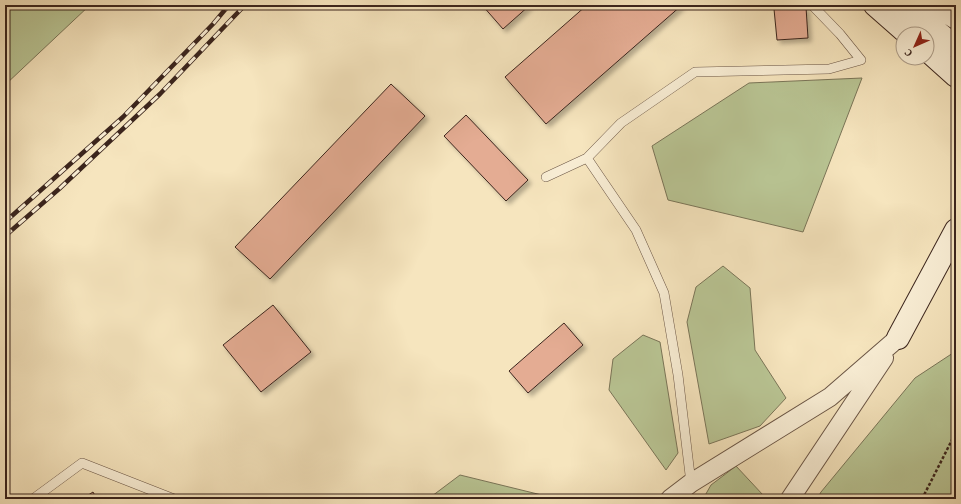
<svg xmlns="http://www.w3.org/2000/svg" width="961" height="504" font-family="'Gentium Book Plus',serif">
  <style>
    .green { fill: #b9c594; stroke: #7a7558 }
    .building { fill: #e4ac93; stroke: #3b251d; filter: url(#shadow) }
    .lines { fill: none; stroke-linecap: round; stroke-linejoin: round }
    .lane-casing { stroke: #6a5545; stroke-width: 10 }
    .street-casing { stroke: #6a5545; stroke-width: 20 }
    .secondary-casing { stroke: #3b251d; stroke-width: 24 }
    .path { stroke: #3b251d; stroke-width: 2.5; stroke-dasharray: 3 2; stroke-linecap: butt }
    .lane { stroke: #f9eed5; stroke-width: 9 }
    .street { stroke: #f9eed5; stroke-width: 18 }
    .secondary { stroke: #f9eed5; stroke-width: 22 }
    .rail-casing { stroke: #3b251d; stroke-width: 4.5 }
    .rail { stroke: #f9eed5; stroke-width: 3; stroke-dasharray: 9; stroke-linecap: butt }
  </style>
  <defs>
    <filter id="shadow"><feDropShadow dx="3.5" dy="3.5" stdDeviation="2" flood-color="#0004"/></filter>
  </defs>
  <rect width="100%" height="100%" fill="#f6e5be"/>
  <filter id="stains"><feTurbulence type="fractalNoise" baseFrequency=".005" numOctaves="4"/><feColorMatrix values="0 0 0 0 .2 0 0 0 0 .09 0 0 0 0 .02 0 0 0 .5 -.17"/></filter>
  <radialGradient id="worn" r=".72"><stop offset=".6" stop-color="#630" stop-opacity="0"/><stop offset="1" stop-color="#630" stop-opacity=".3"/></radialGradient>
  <path class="green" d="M5 5H90L5 85Z
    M862 78 803 232 668 200 652 146 749 83Z
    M723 266 750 288 755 350 786 398 760 426 709 444 687 322 696 287Z
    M643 335 660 342 678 453 666 470 609 390 613 359Z
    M956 351V499H817L821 492 915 378Z
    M736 466 763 495 760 499H703L711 485Z
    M460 475 558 499H428Z"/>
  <path class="building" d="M482 5H530L503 29Z
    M587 5H682L546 124 505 77Z
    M806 7 808 38 777 40 774 9Z
    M391 84 425 116 270 279 235 247Z
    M466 115 528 180 506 201 444 136Z
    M273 305 311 352 261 392 223 345Z
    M564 323 583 345 528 393 509 371Z
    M93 492 97 499H82Z"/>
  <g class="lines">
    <defs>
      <path id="lane" d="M587 158 636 230 664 293 678 375 691 483
        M546 177 587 158 621 123 695 72 829 69 861 60 840 34 812 5
        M33 499 82 463 174 499"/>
      <path id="street" d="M670 499 691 483 830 397 898 338
        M790 499 884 358"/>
      <path id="secondary" d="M875 5 908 34
        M904 5 956 47
        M935 5 956 18
        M927 50 956 76
        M898 338 956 230"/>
    </defs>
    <use href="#lane" class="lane-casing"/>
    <use href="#street" class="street-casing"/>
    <use href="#secondary" class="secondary-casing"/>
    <path class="path" d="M922 499 956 432"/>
    <use href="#lane" class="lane"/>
    <use href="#street" class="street"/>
    <use href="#secondary" class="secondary"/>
    <defs>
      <path id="rail" d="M5 222 123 117 213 24 229 5
        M5 236 59 189 160 94 245 5"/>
    </defs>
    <use href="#rail" class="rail-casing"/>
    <use href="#rail" class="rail"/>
  </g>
  <rect width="961" height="504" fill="none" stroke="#f6e5be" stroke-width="20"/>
  <rect x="6" y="6" width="949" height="492" fill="none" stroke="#3b251d" stroke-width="2"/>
  <rect x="10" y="10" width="941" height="484" fill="none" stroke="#3b251d"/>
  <g transform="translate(915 46) rotate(225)"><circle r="19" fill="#f9eed5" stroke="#ad9e8b"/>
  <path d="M0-3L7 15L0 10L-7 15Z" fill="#8f2418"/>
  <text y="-6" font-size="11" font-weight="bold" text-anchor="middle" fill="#3b251d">С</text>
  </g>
  <rect width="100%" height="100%" filter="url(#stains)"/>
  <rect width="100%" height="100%" fill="url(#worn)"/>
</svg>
